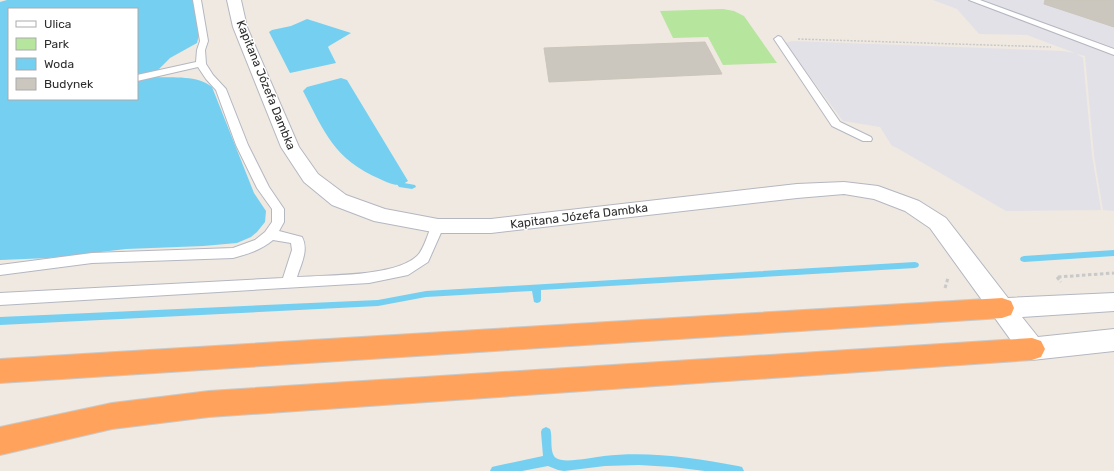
<svg xmlns="http://www.w3.org/2000/svg" width="1114" height="471" font-family="Rubik,sans-serif">
  <style>
    .industrial { fill: #e3e1e8 }
    .green { fill: #b6e59e }
    .water { fill: #75cff0; fill-rule: evenodd }
    .lines { fill: none; stroke-linecap: round; stroke-linejoin: round }
    .stream { fill: #75cff0; fill-rule: evenodd }
    .building { fill: #cbc7bf; stroke: #cbc5ba }
    .lane-casing { stroke: #b4b7c1; stroke-width: 2 }
    .street-casing { stroke: #b4b7c1; stroke-width: 2 }
    .highway-casing { stroke: #c9c9c9; stroke-width: 2 }
    .path-far1 { stroke: #c9c9c9; stroke-width: 1.5; stroke-dasharray: 2 1.5; stroke-linecap: butt }
    .path { stroke: #c9c9c9; stroke-width: 3; stroke-dasharray: 3.5 2.5; stroke-linecap: butt }
    .lane { fill: #fff; fill-rule: evenodd }
    .street { fill: #fff; fill-rule: evenodd }
    .highway { fill: #ffa35c; fill-rule: evenodd }
    .labels { text-anchor: middle; dominant-baseline: central; stroke-width: 3; stroke-linejoin: round; paint-order: stroke }
    .street-label { font-size: 12px; fill: #2e2e2e; stroke: #fff }
  </style>
  <rect width="100%" height="100%" fill="#efe9e1"/>
  <path class="industrial" d="M933 0H1114V211L1103 210 1094 156 1085 56 1077 54 1083 58 1092 155 1101 210 1006 211 897 148 892 146 880 127 843 121 785 43 792 41 1063 51 1075 53 1027 35 979 34 957 9Z"/>
  <path class="green" d="M723 9 734 11 744 16 777 63 723 65 708 37 673 38 660 11Z"/>
  <path class="water" d="M7 0H193L199 35 197 43 170 58 155 73 156 77C173 78 198 75 212 87L254 193 266 211 265 222 257 232 251 237 237 243 203 246 126 249 49 258 0 260V2ZM9 9H137V99H9Z
    M307 19 351 33 329 46 328 47 336 63 290 73 269 32 272 30 291 26Z
    M341 78 347 80 408 181C398 188 391 184 380 179 334 159 325 133 303 91L307 87Z"/>
  <g class="lines">
    <path class="stream" d="M394 176H400L404 183 415 185 416 187 412 189 399 187 393 178Z
      M1114 250V256L1024 262 1021 261 1020 259 1021 257 1024 256Z
      M915 262 918 263 919 265 918 267 915 268 541 290V300L540 302 537 303 534 302 532 291 426 297 378 306 0 325V317L378 300 426 291Z
      M546 427 550 429C553 436 549 453 556 458 563 464 594 457 604 456 649 451 694 458 738 466L742 467 744 471H705L672 467 639 465 605 466 564 471 558 470 548 466 522 471H490L492 467 496 466 543 456 541 432 542 429Z"/>
  </g>
  <path class="building" d="M1045 0H1114V27L1044 4Z
    M705 42 722 74 549 82 544 48Z"/>
  <g class="lines">
    <defs>
      <path id="lane" d="M193 0H201L208 41 205 50 206 64 213 75 226 89 248 145 269 187 284 209V222L279 231 302 237C309 250 301 264 297 277 327 275 395 277 417 256 424 250 428 232 433 223L438 222 443 223 444 226 428 262 408 275 369 283 0 305V293L283 278 292 250 291 243 273 240C261 250 248 254 233 258L92 263 0 275V265L92 253 233 248 255 240 265 232 272 222V209L257 188 236 145 216 90 206 79 198 67 137 81V75L196 62 197 50 200 41Z
        M969 0H980L1114 49V55Z
        M778 36 781 37 840 122 871 137 872 139 871 141H863L832 126 774 39Z"/>
      <path id="street" d="M227 0H241L247 27 299 147 318 174 346 195 385 209 438 219H491L797 184 844 182 878 186 919 201 946 218 1008 298 1114 293V311L1022 317 1038 337 1114 329V351L1032 360 1023 357 930 228 905 211 874 199 844 194 797 198 491 233H438L374 221 332 205 304 182 281 147 233 27Z"/>
      <path id="highway" d="M1002 298 1011 301 1014 308 1011 315 1002 318 0 383V359Z
        M1032 338 1041 341 1045 349 1041 357 1032 360 209 417 112 429 0 455V427L112 403 209 391Z"/>
    </defs>
    <use href="#lane" class="lane-casing"/>
    <use href="#street" class="street-casing"/>
    <use href="#highway" class="highway-casing"/>
    <path class="path-far1" d="M798 39 1051 47"/>
    <path class="path" d="M1057 277 1061 282
      M1058 277 1114 273
      M945 288 948 278"/>
    <use href="#lane" class="lane"/>
    <use href="#street" class="street"/>
    <use href="#highway" class="highway"/>
  </g>
  <g class="labels">
    <g class="street-label">
      <text transform="translate(266 85) rotate(68)">Kapitana Józefa Dambka</text>
      <text transform="translate(579 216) rotate(-7)">Kapitana Józefa Dambka</text>
    </g>
  </g>
  <rect x="8" y="8" width="130" height="92" fill="#ffffff" stroke="#ababab"/>
  <rect x="16" y="21" width="20" height="6" fill="#ffffff" stroke="#ababab"/>
  <text x="44" y="28" font-size="12" fill="#2e2e2e">Ulica</text>
  <rect x="16" y="38" width="20" height="12" fill="#b6e59e" stroke="#ababab"/>
  <text x="44" y="48" font-size="12" fill="#2e2e2e">Park</text>
  <rect x="16" y="58" width="20" height="12" fill="#75cff0" stroke="#ababab"/>
  <text x="44" y="68" font-size="12" fill="#2e2e2e">Woda</text>
  <rect x="16" y="78" width="20" height="12" fill="#cbc7bf" stroke="#ababab"/>
  <text x="44" y="88" font-size="12" fill="#2e2e2e">Budynek</text>
</svg>
